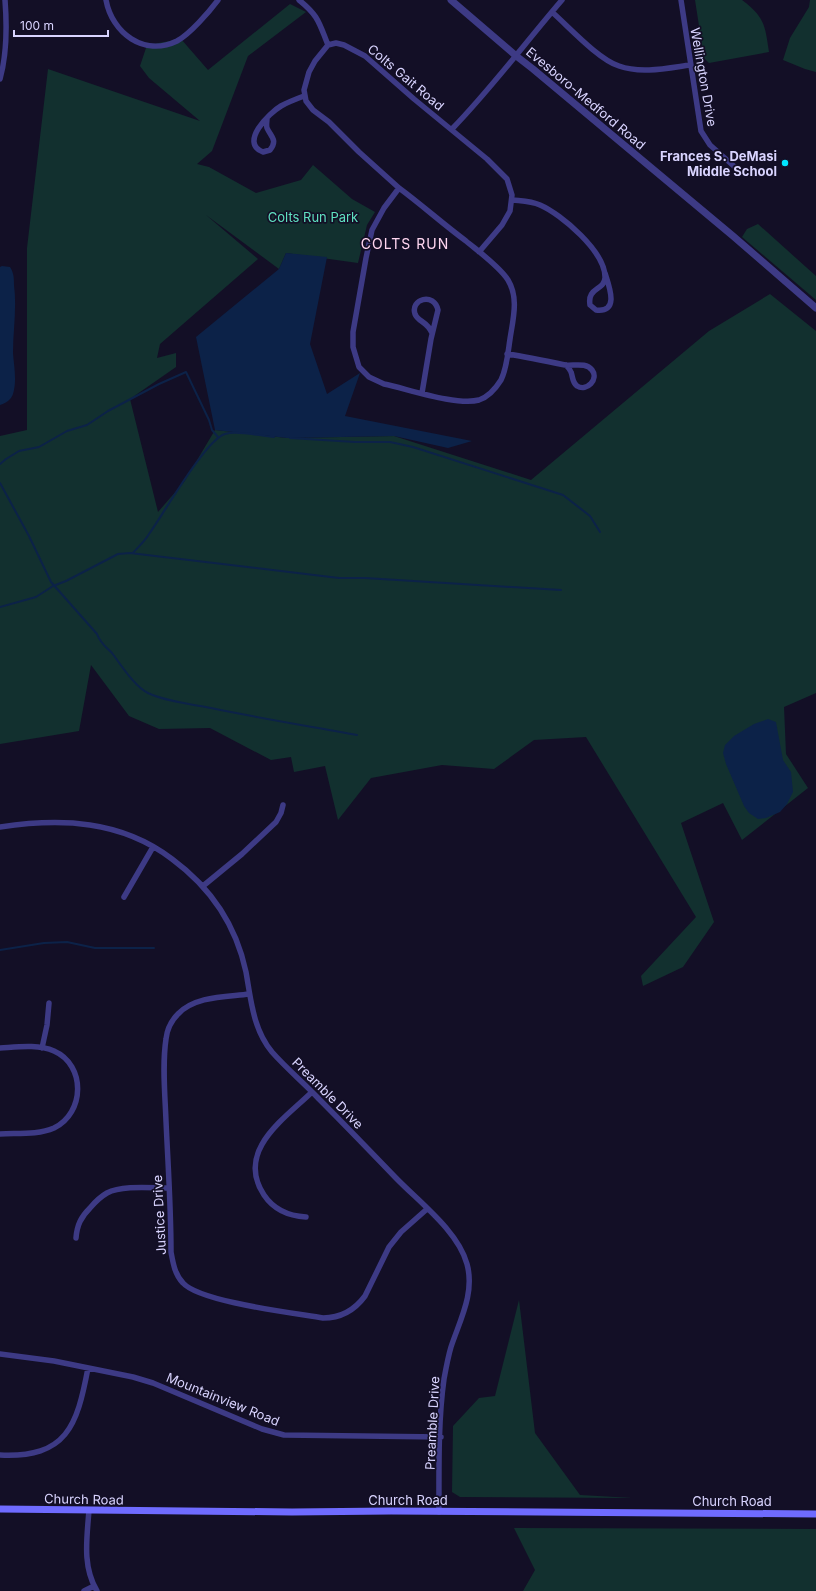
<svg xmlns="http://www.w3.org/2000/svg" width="816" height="1591" font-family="Inter,sans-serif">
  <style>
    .green { fill: #12302f }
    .water { fill: #0c2248 }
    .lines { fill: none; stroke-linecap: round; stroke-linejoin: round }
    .stream { stroke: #0c2248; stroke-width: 2 }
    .minor { stroke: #3d3a85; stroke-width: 5.5 }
    .tertiary { stroke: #3d3a85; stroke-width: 7 }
    .secondary { stroke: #6f6bff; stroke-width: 7 }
    .poi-dot { fill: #00e5ff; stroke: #130f26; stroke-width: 1.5 }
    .labels { text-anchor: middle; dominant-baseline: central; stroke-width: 3.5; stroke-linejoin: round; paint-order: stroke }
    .street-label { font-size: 13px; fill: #d9d4ff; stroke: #130f26 }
    .poi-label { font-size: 13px; font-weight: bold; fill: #d9d4ff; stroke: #130f26; text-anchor: end }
    .park-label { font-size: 13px; fill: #5fe0c0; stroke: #130f26 }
    .neighbourhood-label { font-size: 14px; letter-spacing: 1px; fill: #ffd6f0; stroke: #130f26 }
  </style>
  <rect width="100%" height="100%" fill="#130f26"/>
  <path class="green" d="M695 0H742C765 17 765 26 769 52L709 63 704 58Z
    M810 0H816V72L805 69 783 60 790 38 809 7Z
    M290 4 306 12 248 56 212 151 197 164 209 167 256 193 301 180 313 165 352 199 375 212 367 225 358 263 286 253 279 269 206 215 258 259 160 344 157 358 176 353V367L130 399 158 512 184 482 215 430 287 438 394 436 531 480 709 331 770 294 816 331V693L784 707 786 754 808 788 742 840 723 803 681 823 714 922 683 967 643 986 641 976 696 917 586 737 534 740 494 769 442 765 371 778 338 820 325 766 294 772 291 757 271 760 210 728 159 729 129 716 91 665 79 731 0 744V436L27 430V248L48 69 200 121 149 78 140 66 147 45 181 39 208 70Z
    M758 224 816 276V300L742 237 747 229Z
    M519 1300 535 1433 580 1495 633 1498 460 1497 452 1492 453 1426 479 1398 495 1396Z
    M514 1528 816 1529V1591H523L535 1570Z"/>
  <path class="water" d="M286 253 327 257 310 344 327 394 360 373 345 416 472 441 448 448 394 436 287 438 215 430 196 337 279 269Z
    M2 266 10 267C14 273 14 279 14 285 17 308 13 331 13 353 14 366 17 381 13 394 11 400 6 403 0 405V267Z
    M768 719 776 722 783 760 791 772 793 792 787 804 780 812 766 818 758 819 749 813 744 806 726 764 723 753 725 745 734 736 754 724Z"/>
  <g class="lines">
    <path class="stream" d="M290 438 355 442H390L413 447 563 495 590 516 600 532
      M0 464 6 459 19 451 39 447 67 431 87 425 108 411 159 384 186 372 209 420 212 430 218 437
      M0 483 29 536 51 582 97 634C100 643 106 647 112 653 121 665 135 687 148 693 167 702 191 704 211 708 259 718 308 726 357 735
      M133 553C138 547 145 541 149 534 163 515 205 440 225 434 237 430 260 436 274 437
      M0 607 36 597 53 586 66 581 118 554 130 553 339 578H365L561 590
      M0 950 44 943 67 942 95 948H154"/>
    <path class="minor" d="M106 0C112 33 144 57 177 41 190 34 209 12 218 0
      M299 0C319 16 319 23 328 45
      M681 0 701 131 710 145 736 168
      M552 12C569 27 598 59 619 66 641 74 668 68 690 65
      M0 79C7 54 7 26 5 0
      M267 118C267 121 266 125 267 128 271 137 278 140 270 150L263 152C239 143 269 113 281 106 288 102 296 99 304 96
      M452 129C491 89 525 43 562 0
      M399 188C422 205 443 224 466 241 478 251 500 267 508 280 519 298 513 319 510 339 508 352 507 368 501 380 496 388 488 397 479 400 457 406 408 389 384 384L369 377 359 367 353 347V332L366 258 372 230 384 208 399 188 359 152 329 122 313 110 306 101 304 90 309 72 315 61 328 45 336 43 344 45 365 56 414 99 487 159 507 179 512 195 510 211 502 225 479 252
      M513 200C522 201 531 201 540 205 561 214 606 252 605 278 604 291 587 287 590 305L596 310C620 313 609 286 605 273
      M507 354C527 357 546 361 565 365 574 366 586 362 592 370 599 379 587 392 577 386 572 382 573 377 571 372 570 369 568 367 566 365
      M422 393 431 339 438 310C434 292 410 299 415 314 418 322 427 321 432 333
      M0 827C61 818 121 820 172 859 210 887 236 925 246 972 251 1000 253 1029 272 1052 287 1069 304 1083 319 1099 345 1125 370 1151 395 1177 419 1202 458 1231 467 1264 475 1293 460 1320 451 1347 448 1357 446 1368 444 1379 438 1421 439 1470 439 1512
      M203 886 242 854 276 822 281 813 283 805
      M124 897 153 847
      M249 994C226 997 195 996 178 1014 171 1021 167 1030 166 1039 162 1065 165 1094 166 1121 168 1165 171 1208 171 1252 173 1263 175 1275 183 1283 200 1302 294 1313 323 1318 341 1318 354 1311 365 1296L389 1247 401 1232 427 1209
      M0 1048C17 1047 38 1044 54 1051 86 1065 85 1113 54 1128 38 1135 18 1133 0 1134
      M42 1048 47 1025 49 1003
      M306 1217C289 1216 274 1210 264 1195 235 1151 284 1119 312 1092
      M76 1238C77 1225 81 1217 90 1208 95 1202 100 1197 107 1193 122 1185 151 1188 169 1188
      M0 1354 54 1361 133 1377 153 1383 262 1429 284 1435 441 1437
      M0 1455C67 1458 77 1426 88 1368
      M89 1510C87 1538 82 1566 97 1591
      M84 1591 94 1586"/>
    <path class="tertiary" d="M451 0 515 55 533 69 733 236 816 308"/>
    <path class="secondary" d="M0 1509 292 1512 391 1511 816 1514"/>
  </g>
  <circle class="poi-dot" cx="785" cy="163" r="4"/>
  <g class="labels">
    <g class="street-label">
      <text transform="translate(406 77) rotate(40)">Colts Gait Road</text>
      <text transform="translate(704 77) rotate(80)">Wellington Drive</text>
      <text transform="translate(586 98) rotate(40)">Evesboro-Medford Road</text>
      <text transform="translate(328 1093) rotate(45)">Preamble Drive</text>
      <text transform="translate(159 1215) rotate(-93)">Justice Drive</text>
      <text transform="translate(223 1399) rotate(22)">Mountainview Road</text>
      <text transform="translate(432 1423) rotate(-87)">Preamble Drive</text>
      <text transform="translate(84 1499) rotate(1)">Church Road</text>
      <text x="408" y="1500">Church Road</text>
      <text x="732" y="1501">Church Road</text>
    </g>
    <g class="poi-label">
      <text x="777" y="156">Frances S. DeMasi<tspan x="777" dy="15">Middle School</tspan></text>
    </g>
    <g class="park-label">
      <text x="313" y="217">Colts Run Park</text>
    </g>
    <g class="neighbourhood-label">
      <text x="405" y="243">COLTS RUN</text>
    </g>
  </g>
  <path d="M14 30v6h94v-6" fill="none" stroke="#d9d4ff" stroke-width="2"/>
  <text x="20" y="30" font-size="12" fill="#d9d4ff" stroke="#130f26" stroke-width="3" paint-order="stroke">100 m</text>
</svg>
